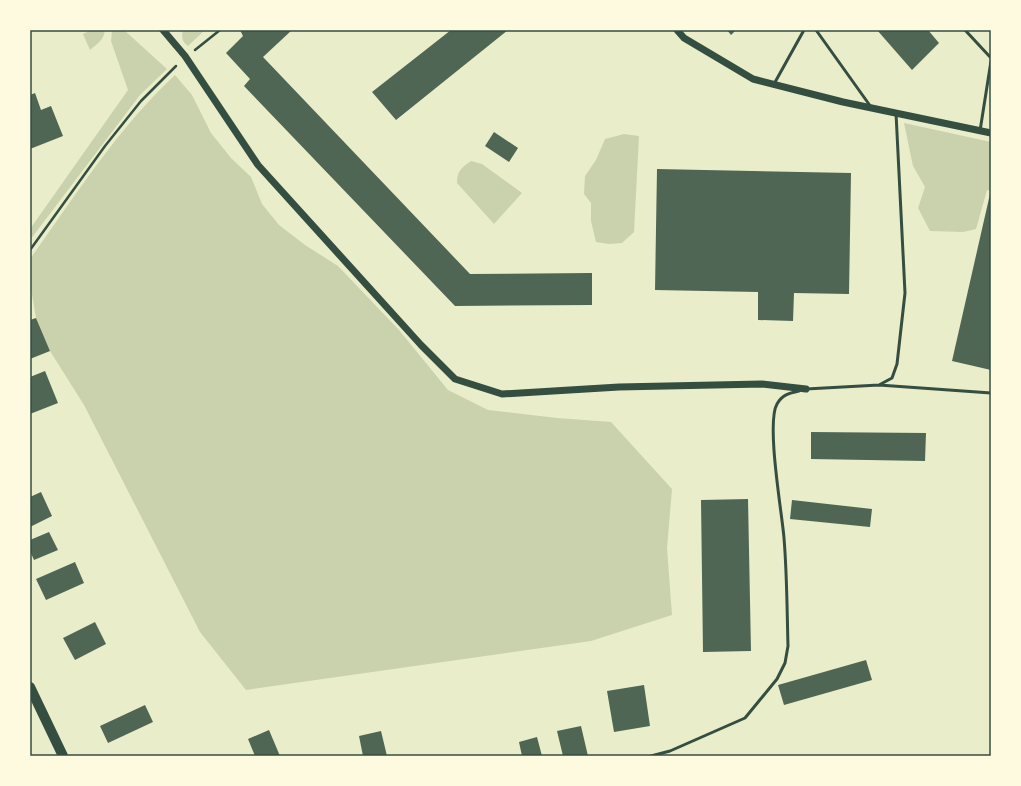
<svg xmlns="http://www.w3.org/2000/svg" width="1021" height="786" font-family="'IBM Plex Sans',sans-serif">
  <style>
    .green { fill: #cad2ad }
    .building { fill: #4f6655 }
    .lines { fill: none; stroke-linecap: round; stroke-linejoin: round }
    .path { stroke: #344e41; stroke-width: 2.5 }
    .service { stroke: #344e41; stroke-width: 3 }
    .tertiary { stroke: #344e41; stroke-width: 7 }
    .primary { stroke: #344e41; stroke-width: 10 }
    .neatline { fill: none; stroke: #344e41; stroke-width: 1.5 }
  </style>
  <rect width="100%" height="100%" fill="#e9edc9"/>
  <path class="green" d="M91 30H105C104 40 97 44 90 50L83 34Z
    M112 30H124L167 69 140 95 30 240V229L128 90 111 41Z
    M183 30H205L188 46C182 42 181 37 183 30Z
    M175 75 192 95 211 133 231 158 251 177 262 204 279 225 305 245 338 266 399 330 448 390 488 410 557 418 611 422 672 489 667 548 672 615 591 641 246 690 200 632 84 405 50 351 36 318 30 283V259C75 196 118 128 175 75Z
    M904 123 991 142V191L987 190 976 229 963 232 930 231 918 208 925 187 913 166Z
    M624 134 639 136 634 232 622 243 609 244 596 242 591 221V203L584 194 585 176 596 160 605 139Z
    M471 161 482 164 522 193 494 224 457 183C457 171 462 167 471 161Z"/>
  <path class="building" d="M240 30H292L263 57 470 274 592 273V305L455 306 244 86 250 79 226 53 243 36Z
    M451 30H508L396 120 372 92Z
    M727 30H736L731 35Z
    M877 30H928L939 43 912 70Z
    M35 93 41 110 51 106 63 136 30 149V95Z
    M494 132 518 148 509 162 485 146Z
    M657 169 851 173 849 294 794 293 793 321 758 320V292L655 290Z
    M990 194 991 195V370L952 361Z
    M36 318 50 351 30 359V320Z
    M45 371 58 403 30 414V377Z
    M811 432 926 433 925 461 811 459Z
    M41 492 52 516 30 527V497Z
    M748 499 751 651 703 652 701 500Z
    M792 500 872 509 870 527 790 519Z
    M49 532 58 550 34 560 30 551V540Z
    M75 562 84 583 46 600 36 579Z
    M95 622 106 644 75 660 63 638Z
    M866 660 872 680 784 705 778 685Z
    M644 685 650 726 614 732 607 691Z
    M145 705 153 722 108 743 100 726Z
    M581 726 588 756H563L557 731Z
    M269 730 280 756H255L248 739Z
    M381 731 387 756H363L359 736Z
    M537 737 542 756H522L519 742Z"/>
  <g class="lines">
    <path class="path" d="M195 50 220 30
      M30 250 105 146 141 101 176 66"/>
    <path class="service" d="M816 30 871 107
      M965 30 991 58
      M774 84 804 30
      M980 131 991 61
      M879 385 991 393
      M806 389 879 385 892 378 897 364 905 293 896 113
      M651 756 670 751 745 718 777 679 785 663 788 646C787 610 787 574 784 538 782 513 766 423 777 404 782 395 789 393 799 391"/>
    <path class="tertiary" d="M163 30 185 56 258 165 421 345 455 379 502 394 619 387 762 384 806 389
      M677 30 684 38 753 79 843 102 991 133"/>
    <path class="primary" d="M30 687 63 756"/>
  </g>
  <rect width="1021" height="786" fill="none" stroke="#fefae0" stroke-width="62"/>
  <rect x="31" y="31" width="959" height="724" class="neatline"/>
</svg>
